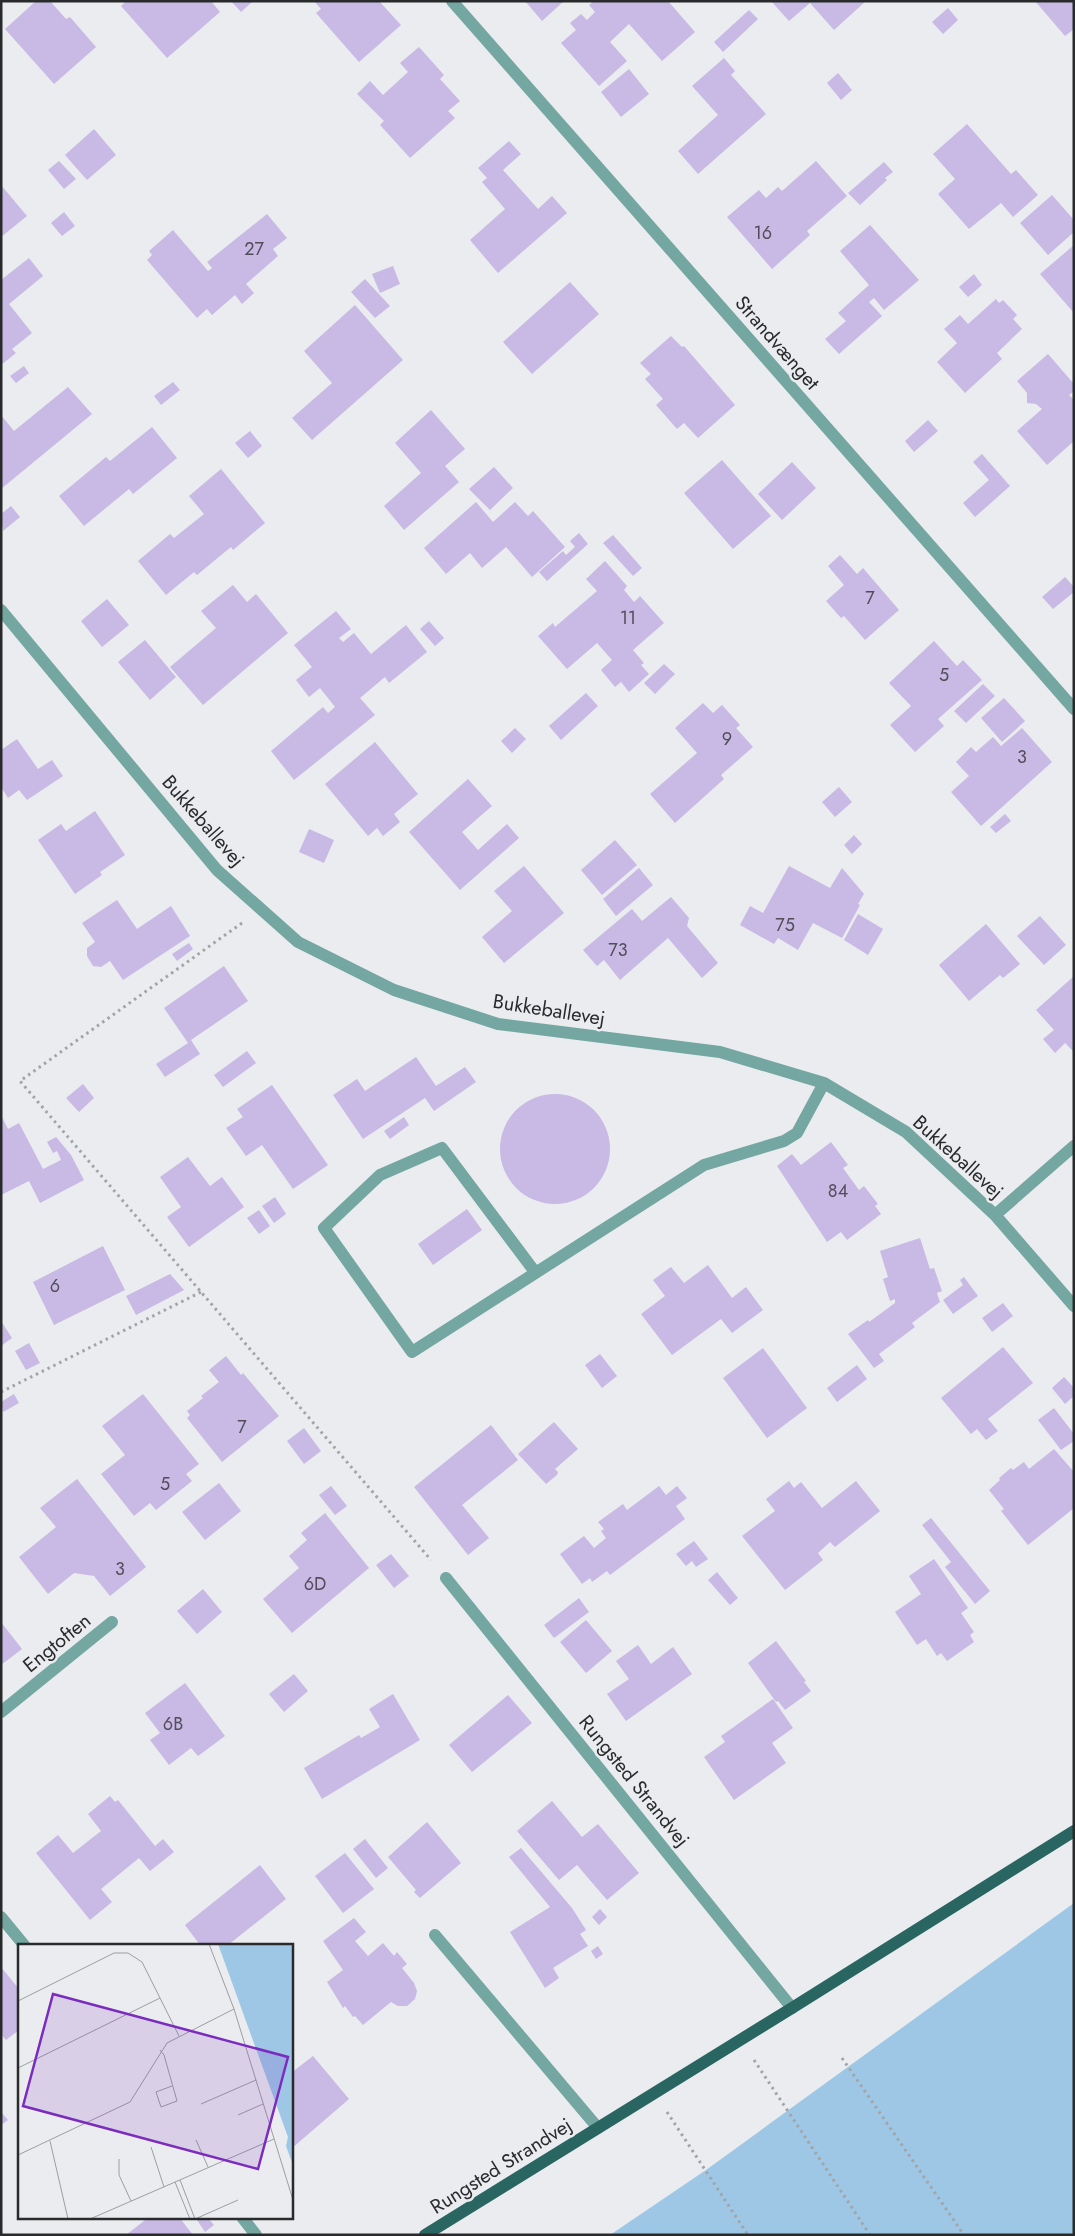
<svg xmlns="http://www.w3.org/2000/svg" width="1075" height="2236" font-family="Jost,sans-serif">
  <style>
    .water { fill: #9dc7e5 }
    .building { fill: #c8bae5 }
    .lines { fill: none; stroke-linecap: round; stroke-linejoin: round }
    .path { stroke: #a2a4a6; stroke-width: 3; stroke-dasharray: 2.5 4; stroke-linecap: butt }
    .minor { stroke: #74a7a2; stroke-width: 12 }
    .major { stroke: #296561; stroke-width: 12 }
    .labels { text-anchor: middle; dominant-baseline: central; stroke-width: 5; stroke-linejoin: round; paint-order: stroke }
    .number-label { font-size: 18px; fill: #514e5a }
    .street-label { font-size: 20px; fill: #292a2b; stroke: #eaecef }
    .inset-road { fill: none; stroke: #9d9ea1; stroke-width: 1 }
    .view { fill: #7b2cbf; fill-opacity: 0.15; stroke: #7b2cbf; stroke-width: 2.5 }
    .inset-edge { fill: none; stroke: #292a2b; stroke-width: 2.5 }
  </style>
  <rect width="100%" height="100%" fill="#eaecef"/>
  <path class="water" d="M1074 1903V2235H610L706 2170Z"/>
  <path class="building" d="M36 1H50L66 19 70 17 96 47 54 84 5 29Z
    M126 1H211L220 12 167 58 121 6Z
    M231 1H253L241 12Z
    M314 1H379L401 25 359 62 316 13 321 9Z
    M525 1H564L542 21Z
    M594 1H668L695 32 662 61 629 24 610 42 627 61 599 86 561 43 576 30 570 23 581 14 587 20 595 12 589 5Z
    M771 1H866L834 30 810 3 789 21Z
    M1035 1H1074V29L1065 36Z
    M948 8 958 20 943 34 932 22Z
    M749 10 758 19 723 52 714 42Z
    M419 47 444 75 440 79 460 101 448 111 455 118 410 158 380 125 384 121 357 94 370 81 383 95 408 72 400 63Z
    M724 58 735 71 731 75 766 114 698 174 678 151 718 115 692 86Z
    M629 69 649 94 621 117 601 92Z
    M838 73 852 90 841 100 827 83Z
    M967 124 1011 174 1016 170 1038 195 1013 217 1001 203 969 229 938 194 955 179 933 154Z
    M94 129 116 155 87 180 65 155Z
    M509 141 521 154 503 170 538 209 552 196 567 213 498 273 470 240 505 209 482 182 487 178 478 168Z
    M59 161 76 179 64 189 48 170Z
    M816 161 847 196 807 231 810 235 772 269 727 217 759 190 766 198 778 187 782 191Z
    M884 162 893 172 885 178 887 180 860 205 848 193Z
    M1 185 27 216 1 237Z
    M1052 195 1074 220V232L1048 255 1020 223Z
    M64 212 75 226 62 236 51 223Z
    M267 214 287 238 273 249 278 256 246 284 254 293 242 304 235 295 212 315 207 309 197 318 147 260 152 255 149 251 173 230 208 271 212 268 207 262Z
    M870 225 919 280 884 310 874 298 869 302 882 316 839 354 825 339 846 321 838 313 869 285 840 251Z
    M1074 245V313L1040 274Z
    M29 258 43 276 9 304 32 333 12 349 16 353 1 365V280Z
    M393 266 400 284 380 293 372 274Z
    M974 274 982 285 968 297 959 287Z
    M365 279 390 306 375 318 351 292Z
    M570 282 599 314 532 374 503 342Z
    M996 299 999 303 1003 300 1017 315 1013 319 1022 329 997 353 1002 359 965 393 937 362 957 343 944 329 960 315 968 324Z
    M355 305 403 360 312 440 292 418 332 383 304 351Z
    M671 336 682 347 684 346 735 405 698 438 684 423 677 429 656 405 663 399 645 379 651 374 640 363Z
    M1048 354 1074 384V391L1069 395 1074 400V441L1047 465 1017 431 1042 409 1036 404 1027 403V393L1017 381Z
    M24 366 29 373 16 383 10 376Z
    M173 382 180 390 161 405 154 396Z
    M68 387 92 414 1 489V415L14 431Z
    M431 410 465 449 445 466 459 482 404 530 384 506 421 473 395 443Z
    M928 420 938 431 914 452 905 441Z
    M152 427 177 458 133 494 129 489 84 526 59 496 106 457 110 461Z
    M250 431 262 446 248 458 235 443Z
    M982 454 1010 486 975 517 963 503 989 480 973 462Z
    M722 460 771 516 733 549 684 493Z
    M792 462 816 488 782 520 758 494Z
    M494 467 513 488 490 510 469 489Z
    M221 469 265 523 233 550 231 547 197 575 194 572 166 595 138 561 170 534 174 538 204 514 189 496Z
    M476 502 493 522 515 502 528 516 533 511 565 547 532 577 506 547 482 568 470 553 446 574 424 548Z
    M11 506 20 517 3 531 1 514Z
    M579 533 588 544 547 581 539 572 563 551 566 555 575 547 570 541Z
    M613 535 642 568 633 576 603 543Z
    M840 555 857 574 863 568 899 610 865 640 844 616 841 618 826 601 844 585 828 566Z
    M605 561 627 586 624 590 634 602 640 596 664 623 633 650 644 663 641 665 649 674 629 692 621 682 615 687 601 670 612 660 597 643 567 669 538 636 553 623 555 627 597 591 586 579Z
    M1065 577 1074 587V592L1053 609 1042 597Z
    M233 585 247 602 256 594 288 633 203 705 170 667 216 628 201 611Z
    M107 599 129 625 102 647 81 621Z
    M336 611 351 629 339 638 343 642 354 633 371 654 406 625 427 652 389 683 385 677 360 698 375 715 294 780 271 751 323 707 328 713 335 707 320 688 309 697 296 680 312 667 294 645Z
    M429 621 444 638 435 646 420 629Z
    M145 640 176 677 150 700 118 662Z
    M934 641 957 666 963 660 982 680 938 719 944 726 915 752 890 725 911 706 889 683Z
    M664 664 675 674 655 694 644 683Z
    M983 684 995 696 966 723 954 711Z
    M586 693 598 706 561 740 549 726Z
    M1004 698 1025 721 1002 742 981 718Z
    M703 703 713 713 722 705 740 725 736 728 753 747 721 775 724 779 675 823 650 794 697 753 675 728Z
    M515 728 526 739 512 753 501 741Z
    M1022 728 1052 762 981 826 951 792 969 776 956 762 971 747 976 752 993 737 1001 746Z
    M17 739 38 769 52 760 63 776 27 800 19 790 8 798 1 787V750Z
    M375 742 418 794 394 814 400 822 383 836 377 828 368 836 325 784Z
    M468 779 492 806 462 832 478 850 507 824 519 838 460 890 409 832Z
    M839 787 852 802 835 817 822 802Z
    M95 811 125 855 100 872 102 875 75 894 38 840 61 824 66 831Z
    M1005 814 1011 821 996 833 990 827Z
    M309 829 334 840 324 863 299 852Z
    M854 835 862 844 852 854 844 845Z
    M615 840 637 865 602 895 581 870Z
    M524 866 564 913 504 963 482 937 512 911 494 891Z
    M789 866 830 888 842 868 864 894 858 904 860 905 842 938 813 923 798 950 778 938 774 944 740 925 750 906 763 913Z
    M639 868 653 885 616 916 603 899Z
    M671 897 689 918 687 926 718 963 702 978 668 938 620 980 604 960 597 966 583 950 632 909 642 921Z
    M117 900 137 929 171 906 190 936 123 980 110 961 101 967 93 966 87 956V948L95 942 82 923Z
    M858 914 883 929 868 955 844 940Z
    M1040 916 1066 945 1044 965 1017 936Z
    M986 924 1020 964 1003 978 1000 975 969 1001 939 965Z
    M189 943 193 949 177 961 172 954Z
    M224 966 248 1001 191 1040 200 1054 165 1077 156 1064 188 1043 164 1008Z
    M1074 976V1052L1065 1043 1055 1053 1043 1039 1054 1030 1036 1010Z
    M247 1051 256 1063 223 1087 214 1075Z
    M416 1057 436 1086 465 1067 476 1082 434 1111 425 1098 363 1139 333 1095 357 1079 365 1091Z
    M83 1084 94 1098 79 1112 66 1098Z
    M272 1085 328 1165 293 1189 262 1145 246 1156 226 1128 243 1117 237 1109Z
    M500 1149a55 55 0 1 1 110 0a55 55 0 1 1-110 0Z
    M1 1115 8 1129 19 1123 43 1169 61 1160 57 1151 53 1153 47 1142 56 1137 71 1155 84 1180 40 1203 29 1181 1 1195Z
    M404 1117 409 1125 390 1139 384 1131Z
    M831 1142 848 1165 843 1168 859 1190 864 1186 878 1204 875 1206 881 1214 847 1240 841 1232 827 1242 777 1166 792 1154 801 1165Z
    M188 1157 210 1186 222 1177 244 1207 189 1247 167 1217 181 1207 160 1177Z
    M275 1197 286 1214 274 1223 262 1206Z
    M467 1209 482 1230 433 1265 418 1244Z
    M259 1210 270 1226 259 1234 247 1218Z
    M920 1238 930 1269 934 1268 942 1291 937 1293 940 1302 912 1323 915 1327 879 1354 884 1361 874 1368 848 1334 868 1320 869 1322 895 1303V1299L890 1301 883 1279 888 1277 880 1251Z
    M103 1246 125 1290 54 1325 33 1282Z
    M708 1265 732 1298 746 1287 763 1310 732 1333 721 1319 672 1355 641 1314 665 1296 653 1280 671 1267 684 1283Z
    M170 1274 184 1290 136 1315 126 1296Z
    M964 1277 978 1296 953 1314 943 1300 963 1285 960 1280Z
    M1003 1303 1013 1316 992 1332 982 1318Z
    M1 1321 12 1338 1 1346Z
    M29 1343 40 1363 26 1370 15 1351Z
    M1003 1347 1033 1383 988 1419 998 1431 986 1440 977 1429 971 1434 941 1398Z
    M763 1348 807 1408 767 1438 723 1378Z
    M600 1354 617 1376 602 1388 585 1365Z
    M226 1356 241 1375 243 1373 279 1416 222 1462 187 1418 190 1415 187 1411 203 1398 201 1396 219 1382 209 1370Z
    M857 1365 867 1379 837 1402 827 1388Z
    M1064 1377 1074 1388V1396L1065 1404 1052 1388Z
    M14 1394 19 1403 3 1412 1 1402Z
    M143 1394 199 1464 186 1474 192 1481 156 1510 150 1503 134 1516 101 1474 125 1455 102 1426Z
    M1054 1408 1074 1434V1441L1061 1450 1038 1420Z
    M554 1422 578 1449 555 1469 558 1472 557 1475 546 1484 518 1454Z
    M491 1425 518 1460 462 1505 489 1538 468 1555 414 1487Z
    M304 1428 321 1451 304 1464 287 1441Z
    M1054 1449 1074 1472V1508L1028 1545 1001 1511 1004 1509 989 1490 1000 1480 999 1478 1011 1468 1013 1470 1024 1462 1029 1469Z
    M77 1479 146 1567 110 1596 94 1576 74 1573 48 1594 19 1557 56 1527 40 1508Z
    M789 1481 794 1488 801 1482 822 1508 856 1481 880 1511 835 1547 830 1542 818 1553 823 1560 785 1590 742 1536 775 1511 766 1499Z
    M219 1483 241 1511 205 1540 182 1512Z
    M331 1486 347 1506 335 1515 319 1495Z
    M659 1486 666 1495 677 1486 687 1498 676 1506 685 1519 610 1575 607 1571 592 1582 590 1578 582 1584 560 1554 584 1536 594 1548 606 1538 601 1531 604 1529 598 1522 623 1504 627 1510Z
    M325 1513 369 1568 292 1633 263 1599 299 1568 289 1556 307 1540 301 1533Z
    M931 1518 990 1591 975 1604 945 1567 951 1562 922 1525Z
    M694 1541 708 1559 696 1567 692 1561 686 1566 676 1554Z
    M391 1554 409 1576 394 1588 376 1565Z
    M934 1559 968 1608 961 1613 974 1632 970 1635 974 1642 947 1661 941 1653 937 1656 926 1639 917 1645 895 1612 921 1594 909 1576Z
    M717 1572 738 1598 730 1605 708 1580Z
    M203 1589 222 1612 197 1634 177 1611Z
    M579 1598 589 1612 554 1638 544 1625Z
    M586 1620 612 1651 586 1673 560 1642Z
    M1 1622 22 1649 1 1665Z
    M776 1641 806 1681 804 1682 811 1691 785 1710 778 1701 776 1702 748 1663Z
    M638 1645 651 1664 673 1647 692 1674 626 1721 607 1694 629 1679 616 1661Z
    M294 1674 308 1691 284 1712 269 1694Z
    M185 1683 225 1736 198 1756 191 1748 169 1765 150 1740 160 1733 145 1713Z
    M393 1694 420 1740 322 1799 304 1768 359 1735 361 1738 380 1727 369 1709Z
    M508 1695 532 1723 472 1772 449 1745Z
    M773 1699 793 1728 772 1743 786 1763 734 1800 704 1757 725 1742 721 1736Z
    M110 1796 115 1802 118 1800 155 1846 163 1839 174 1852 150 1871 139 1858 101 1889 112 1902 90 1920 36 1853 58 1835 73 1853 101 1831 88 1814Z
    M552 1801 582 1837 598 1824 639 1873 607 1900 577 1865 559 1880 517 1831Z
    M427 1822 461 1863 420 1898 414 1892 416 1890 388 1857Z
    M365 1839 388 1868 376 1878 353 1849Z
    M521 1848 572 1908 586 1930 580 1934 588 1946 553 1968 559 1978 545 1988 510 1932 550 1907 509 1857Z
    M345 1853 374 1889 343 1913 315 1876Z
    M260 1865 286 1899 228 1945H200L185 1925Z
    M600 1909 607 1917 599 1925 592 1917Z
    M354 1918 366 1932 355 1941 368 1956 383 1943 394 1956 397 1952 407 1964 402 1968 414 1983 417 1991 415 1999 407 2006H398L391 2002 363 2025 355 2016 353 2017 345 2006 343 2008 327 1982 343 1970 323 1941Z
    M598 1946 603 1954 596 1959 591 1951Z
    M1 1967 19 1989V2030L6 2040 1 2034Z
    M313 2056 349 2099 291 2149V2073Z
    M1 2112 8 2120 1 2125Z
    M149 2217H179L193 2235H126Z
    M195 2217H207L214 2225 205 2232Z"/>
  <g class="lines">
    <path class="path" d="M242 923 20 1081 431 1560
      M1 1392 201 1292
      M842 2058 964 2235
      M754 2060 870 2235
      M667 2112 748 2235"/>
    <path class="minor" d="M452 1 1074 709
      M1 610 217 870 298 942 394 990 498 1024 720 1052 824 1083 906 1132 995 1215 1074 1306
      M995 1215 1074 1146
      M535 1272 442 1148 380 1175 324 1228 412 1352 704 1165 784 1141 797 1133 824 1083
      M446 1578 792 2008
      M1 1712 112 1622
      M1 1917 24 1945
      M435 1935 598 2128
      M242 2217 256 2235"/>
    <path class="major" d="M425 2235 792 2008 1074 1831"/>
  </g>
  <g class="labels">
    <g class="number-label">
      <text x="763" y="233">16</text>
      <text x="254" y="249">27</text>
      <text x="870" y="598">7</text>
      <text x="628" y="618">11</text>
      <text x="944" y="675">5</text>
      <text x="727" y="739">9</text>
      <text x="1022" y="757">3</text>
      <text x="785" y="925">75</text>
      <text x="618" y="950">73</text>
      <text x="838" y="1191">84</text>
      <text x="55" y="1286">6</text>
      <text x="242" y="1427">7</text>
      <text x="165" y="1484">5</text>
      <text x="120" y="1569">3</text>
      <text x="315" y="1584">6D</text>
      <text x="173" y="1724">6B</text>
    </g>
    <g class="street-label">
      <text transform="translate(777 343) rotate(49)">Strandvænget</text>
      <text transform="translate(203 821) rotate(49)">Bukkeballevej</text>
      <text transform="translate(549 1010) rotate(9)">Bukkeballevej</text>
      <text transform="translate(958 1157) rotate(42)">Bukkeballevej</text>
      <text transform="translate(57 1643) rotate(-39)">Engtoften</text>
      <text transform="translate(634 1781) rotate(51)">Rungsted Strandvej</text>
      <text transform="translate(501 2166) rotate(-32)">Rungsted Strandvej</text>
    </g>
  </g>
  <g transform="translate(18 1944)">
    <rect width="275" height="275" fill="#eaecef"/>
    <path d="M200 0H275V221L268 202 270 193Z" fill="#9dc7e5"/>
    <path class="inset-road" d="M191 0 216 65 275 256M0 57 96 9H110L124 18 161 92M142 106 146 111 159 157 143 163 138 148 154 142M0 124 142 54M183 160 238 136M220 171 245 160M178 196 190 223M32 197 50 275M133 203 146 243M0 211 112 158 149 99 216 65M101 215V231L113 257M162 236 177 275 220 256M157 238 172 275M72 275 256 195"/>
    <path class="view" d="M35 50 270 113 240 225 5 162Z"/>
    <rect width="275" height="275" class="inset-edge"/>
  </g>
  <rect width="1075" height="2236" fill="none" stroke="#292a2b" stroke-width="5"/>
</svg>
